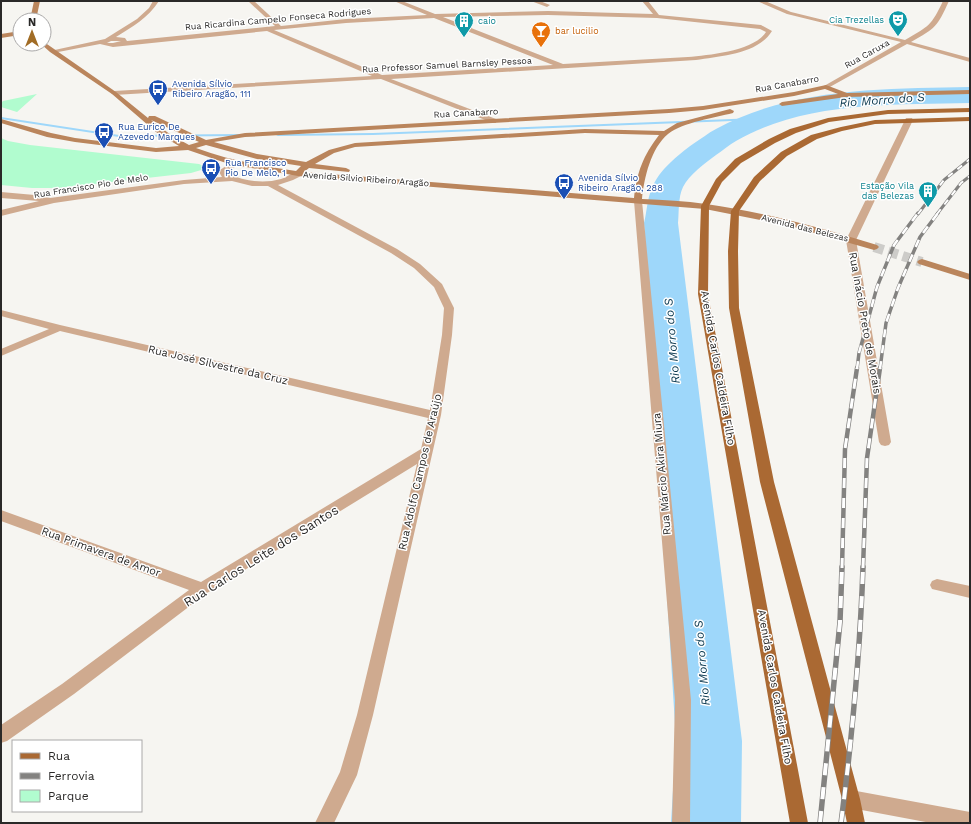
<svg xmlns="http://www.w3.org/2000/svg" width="971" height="824" font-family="'Work Sans',sans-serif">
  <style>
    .green { fill: #b1fccf }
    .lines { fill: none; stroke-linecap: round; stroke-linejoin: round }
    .stream { fill: #9ed7fa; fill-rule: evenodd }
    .river { fill: #9ed7fa; fill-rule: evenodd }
    .secondary-tunnel { stroke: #cdccc9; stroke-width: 10; stroke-dasharray: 10 5; stroke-linecap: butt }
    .street { fill: #cfaa8f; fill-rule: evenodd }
    .secondary { fill: #ba855c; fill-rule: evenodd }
    .primary { fill: #aa6933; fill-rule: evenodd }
    .rail-far3-casing { stroke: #838280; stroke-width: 3 }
    .rail-far2-casing { stroke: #838280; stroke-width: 3.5 }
    .rail-far1-casing { stroke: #838280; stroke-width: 4.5 }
    .rail-casing { stroke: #838280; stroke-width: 5.5 }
    .rail-far3 { stroke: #fff; stroke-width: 2; stroke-dasharray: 6; stroke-linecap: butt }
    .rail-far2 { stroke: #fff; stroke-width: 2.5; stroke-dasharray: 8; stroke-linecap: butt }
    .rail-far1 { stroke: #fff; stroke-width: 3; stroke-dasharray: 10; stroke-linecap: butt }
    .rail { stroke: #fff; stroke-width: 4; stroke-dasharray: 12; stroke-linecap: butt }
    .labels { text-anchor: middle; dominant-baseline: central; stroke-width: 3; stroke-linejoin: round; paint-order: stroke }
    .far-street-label { font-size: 9px; fill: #2a2928; stroke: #fff }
    .far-culture-label { font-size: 9px; fill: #0d838f; stroke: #fff; text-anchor: end }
    .far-food-label { font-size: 9px; fill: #c56008; stroke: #fff; text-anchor: start }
    .far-transit-label { font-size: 9px; fill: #164399; stroke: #fff; text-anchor: start }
    .street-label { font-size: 11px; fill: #2a2928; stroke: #fff }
    .water-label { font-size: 12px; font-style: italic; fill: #08374e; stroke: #fff }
    .near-street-label { font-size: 13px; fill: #2a2928; stroke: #fff }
  </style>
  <rect width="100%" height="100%" fill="#f6f5f1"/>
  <path class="green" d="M37 94 17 112 1 107V103L3 101Z
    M1 138 8 141 30 145 199 164 208 168 191 173 58 188H32L1 185Z"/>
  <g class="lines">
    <path class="stream" d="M1 117 119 135 243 134 245 135 243 136 119 137 1 119Z
      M757 118 759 119 758 120 373 135 278 136 276 135 278 134 373 133Z"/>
    <path class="river" d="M970 87V103C892 105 805 101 736 141 729 145 722 151 716 155 705 163 689 175 683 187 678 197 679 212 678 223L742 741 741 823H671L676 741 644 223C647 211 647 199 652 188 659 170 678 155 693 144 701 139 708 133 716 129 793 87 885 89 970 87Z"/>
    <path class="secondary-tunnel" d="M874 247 922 262"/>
    <path class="street" d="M153 1H159C148 18 132 27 116 37L125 38 127 41 275 26 248 1H254L281 26 346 19 427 15 394 1H402L435 14 548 11 653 14 642 1H648L659 15 761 25 772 31C758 54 721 56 696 60L391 79 496 119V123H493L381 79 114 95 111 93 114 91 372 76 267 31 113 47 100 44 53 53 50 51 105 39 137 19 149 8ZM548 15 657 18 760 29 766 32C754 51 709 55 688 57L563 64 443 17ZM434 18 553 65 382 75 274 30 346 23ZM111 41H121L113 43H107Z
      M531 1H540L550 5 547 7Z
      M757 1H765L791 12 905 40C929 26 931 26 943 1H949C937 27 936 28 911 42L970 58V62L907 44 828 88H824V86L901 42 787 14Z
      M906 118H912L913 120 856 240 891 442 889 445 885 446 881 445 879 442 846 240Z
      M232 162H238L239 164 227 173 228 174C245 181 263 184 281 179 287 177 294 171 301 172V176L293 180 278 185 397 249 420 264 442 284 454 308 452 335 441 415 373 715 357 775 334 823H315L340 772 357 715 417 464 207 593 74 694 7 741 1 743V725L62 684 189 590 1 521V510L201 582 421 449 428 418 60 331 1 356V349L49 329 1 316V310L60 325 430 410 442 335 444 308 434 287 414 268 391 253 268 186H252L232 181 184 184 54 203 1 216V210L39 201 1 198V192L46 196 50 198 184 180 222 177 219 172 220 170Z
      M638 198 642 201 691 700 690 823H672L675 700 634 201Z
      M937 579 970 586V598L932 589 930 585 932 581Z
      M851 790 970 812V823H931L851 808 845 805 842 799 845 793Z"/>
    <path class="secondary" d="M34 1H40L36 20H30Z
      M20 31V35L1 38V34Z
      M44 42 116 92 148 118 149 116H155L206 140 245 133 669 109 703 106 794 92 826 85 847 93 970 90V94L846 97 782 106 779 104 782 102 838 94 825 89 794 96 703 110 669 113 245 137 214 142 257 154 306 162 329 150 355 143 585 129 664 131 677 123 730 109 734 111 733 113C713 118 684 122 668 134 651 148 644 178 642 199 664 200 685 201 706 204 764 212 822 228 877 245L879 247 877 249 874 250 790 226 705 209 298 176 229 164 188 150 156 152 75 142 47 137 1 123V119L51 133 75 138 156 148 179 146 156 132 112 94 50 52 41 44H44ZM151 120 199 142 189 145 171 135ZM585 133 659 135C643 156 637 172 634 198L304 172 309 168 349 172 350 170 346 168 315 164 334 153 355 147ZM206 145 257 159 301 166 296 171C262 166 228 160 196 148Z
      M922 259 970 274V280L919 264 917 262 919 260Z"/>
    <path class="primary" d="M970 108V112L888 114 829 122 796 133 775 143 741 163 722 182 709 206 708 294 808 823H790L698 294 701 206 716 179 735 159 769 139 790 129 828 118 888 110Z
      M970 117V121L875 124 842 131 817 139 787 156 760 181 739 211 738 251 739 308 774 482 860 799 865 823H847L842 799 760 482 729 308 728 251 731 211 754 177 781 152 811 135 841 127 875 120Z"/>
    <defs>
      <path id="rail-far3" d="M918 214 944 180 970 159
        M937 214 961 183 970 176"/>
      <path id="rail-far2" d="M857 369 859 353 877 287 894 245 918 213
        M880 369 886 323 898 288 920 237 938 213"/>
      <path id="rail-far1" d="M842 568 845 449 857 368
        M863 568 867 458 880 368"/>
      <path id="rail" d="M820 823 840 622 842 567
        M841 823C852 738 860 653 863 567"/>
    </defs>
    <use href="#rail-far3" class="rail-far3-casing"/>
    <use href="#rail-far2" class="rail-far2-casing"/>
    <use href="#rail-far1" class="rail-far1-casing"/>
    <use href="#rail" class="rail-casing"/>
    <use href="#rail-far3" class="rail-far3"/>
    <use href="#rail-far2" class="rail-far2"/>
    <use href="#rail-far1" class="rail-far1"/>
    <use href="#rail" class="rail"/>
  </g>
  <defs>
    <symbol id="theatre-pin" viewBox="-11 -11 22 30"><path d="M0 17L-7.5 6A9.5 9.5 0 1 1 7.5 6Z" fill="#0f9aa8" stroke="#fff"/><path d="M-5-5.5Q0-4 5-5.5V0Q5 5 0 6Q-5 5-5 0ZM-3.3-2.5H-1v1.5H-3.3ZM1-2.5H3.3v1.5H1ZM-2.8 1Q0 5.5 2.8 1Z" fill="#fff"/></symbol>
    <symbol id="building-pin" viewBox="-11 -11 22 30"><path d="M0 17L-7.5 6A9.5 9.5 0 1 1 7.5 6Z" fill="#0f9aa8" stroke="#fff"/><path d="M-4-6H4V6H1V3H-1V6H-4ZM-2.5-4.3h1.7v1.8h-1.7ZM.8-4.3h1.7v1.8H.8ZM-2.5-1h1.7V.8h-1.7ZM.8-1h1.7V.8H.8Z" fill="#fff"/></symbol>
    <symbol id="bar-pin" viewBox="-11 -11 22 30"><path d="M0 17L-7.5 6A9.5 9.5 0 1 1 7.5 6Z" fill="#e8710a" stroke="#fff"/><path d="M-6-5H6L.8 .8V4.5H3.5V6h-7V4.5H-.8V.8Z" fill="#fff"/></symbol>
    <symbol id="bus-pin" viewBox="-11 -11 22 30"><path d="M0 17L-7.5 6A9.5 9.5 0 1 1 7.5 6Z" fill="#1a4fb4" stroke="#fff"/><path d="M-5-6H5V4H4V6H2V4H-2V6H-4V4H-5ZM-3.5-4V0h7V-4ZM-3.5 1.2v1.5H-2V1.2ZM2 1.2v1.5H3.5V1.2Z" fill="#fff"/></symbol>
  </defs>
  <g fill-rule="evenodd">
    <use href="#theatre-pin" x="887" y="9" width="22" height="30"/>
    <use href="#building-pin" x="453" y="10" width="22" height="30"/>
    <use href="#bar-pin" x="530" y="20" width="22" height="30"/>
    <use href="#bus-pin" x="147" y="78" width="22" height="30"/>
    <use href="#bus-pin" x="93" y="121" width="22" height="30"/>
    <use href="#bus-pin" x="200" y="157" width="22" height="30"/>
    <use href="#bus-pin" x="553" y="172" width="22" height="30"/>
    <use href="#building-pin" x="917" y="180" width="22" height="30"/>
  </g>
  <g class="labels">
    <g class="far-street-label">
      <text transform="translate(278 19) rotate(-5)">Rua Ricardina Campelo Fonseca Rodrigues</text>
      <text transform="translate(867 54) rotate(-29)">Rua Caruxa</text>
      <text transform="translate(447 65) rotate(-3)">Rua Professor Samuel Barnsley Pessoa</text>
      <text transform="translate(787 84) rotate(-10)">Rua Canabarro</text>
      <text transform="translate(466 113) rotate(-3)">Rua Canabarro</text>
      <text transform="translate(366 179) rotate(4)">Avenida Silvio Ribeiro Aragão</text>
      <text transform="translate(91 186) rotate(-9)">Rua Francisco Pio de Melo</text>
      <text transform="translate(805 228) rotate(14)">Avenida das Belezas</text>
    </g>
    <g class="far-culture-label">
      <text x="884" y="20">Cia Trezellas</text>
      <text x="478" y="21" text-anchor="start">caio</text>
      <text x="914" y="186">Estação Vila<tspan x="914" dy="10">das Belezas</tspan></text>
    </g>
    <g class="far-food-label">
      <text x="555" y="31">bar lucilio</text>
    </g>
    <g class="far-transit-label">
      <text x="172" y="84">Avenida Sílvio<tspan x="172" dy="10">Ribeiro Aragão, 111</tspan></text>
      <text x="118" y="127">Rua Eurico De<tspan x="118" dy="10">Azevedo Marques</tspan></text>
      <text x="225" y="163">Rua Francisco<tspan x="225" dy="10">Pio De Melo, 1</tspan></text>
      <text x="578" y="178">Avenida Sílvio<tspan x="578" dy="10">Ribeiro Aragão, 288</tspan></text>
    </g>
    <g class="street-label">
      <text transform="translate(865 323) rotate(80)">Rua Inácio Preto de Morais</text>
      <text transform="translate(218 365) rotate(13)">Rua José Silvestre da Cruz</text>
      <text transform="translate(718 368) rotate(80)">Avenida Carlos Caldeira Filho</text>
      <text transform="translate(420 472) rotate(-77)">Rua Adolfo Campos de Araújo</text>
      <text transform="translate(662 474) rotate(-95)">Rua Márcio Akira Miura</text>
      <text transform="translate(101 552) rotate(20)">Rua Primavera de Amor</text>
      <text transform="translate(775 687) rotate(80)">Avenida Carlos Caldeira Filho</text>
    </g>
    <g class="water-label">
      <text transform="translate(882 100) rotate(-4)">Rio Morro do S</text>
      <text transform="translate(672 341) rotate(-95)">Rio Morro do S</text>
      <text transform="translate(702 663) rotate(-95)">Rio Morro do S</text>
    </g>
    <g class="near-street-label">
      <text transform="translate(261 556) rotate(-32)">Rua Carlos Leite dos Santos</text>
    </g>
  </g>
  <rect width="971" height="824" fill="none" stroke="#2a2928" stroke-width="4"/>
  <rect x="12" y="740" width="130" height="72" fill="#ffffff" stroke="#aaa9a9"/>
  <rect x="20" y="753" width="20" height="6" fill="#aa6933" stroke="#aaa9a9"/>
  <text x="48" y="760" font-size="12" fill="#2a2928">Rua</text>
  <rect x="20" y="773" width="20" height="6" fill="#838280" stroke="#aaa9a9"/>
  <text x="48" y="780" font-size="12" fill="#2a2928">Ferrovia</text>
  <rect x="20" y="790" width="20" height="12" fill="#b1fccf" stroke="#aaa9a9"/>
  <text x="48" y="800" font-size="12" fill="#2a2928">Parque</text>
  <g transform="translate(32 32)"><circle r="19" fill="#ffffff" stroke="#aaa9a9"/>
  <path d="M0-3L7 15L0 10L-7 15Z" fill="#a16c25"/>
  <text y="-6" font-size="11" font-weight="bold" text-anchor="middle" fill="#2a2928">N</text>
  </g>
</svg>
